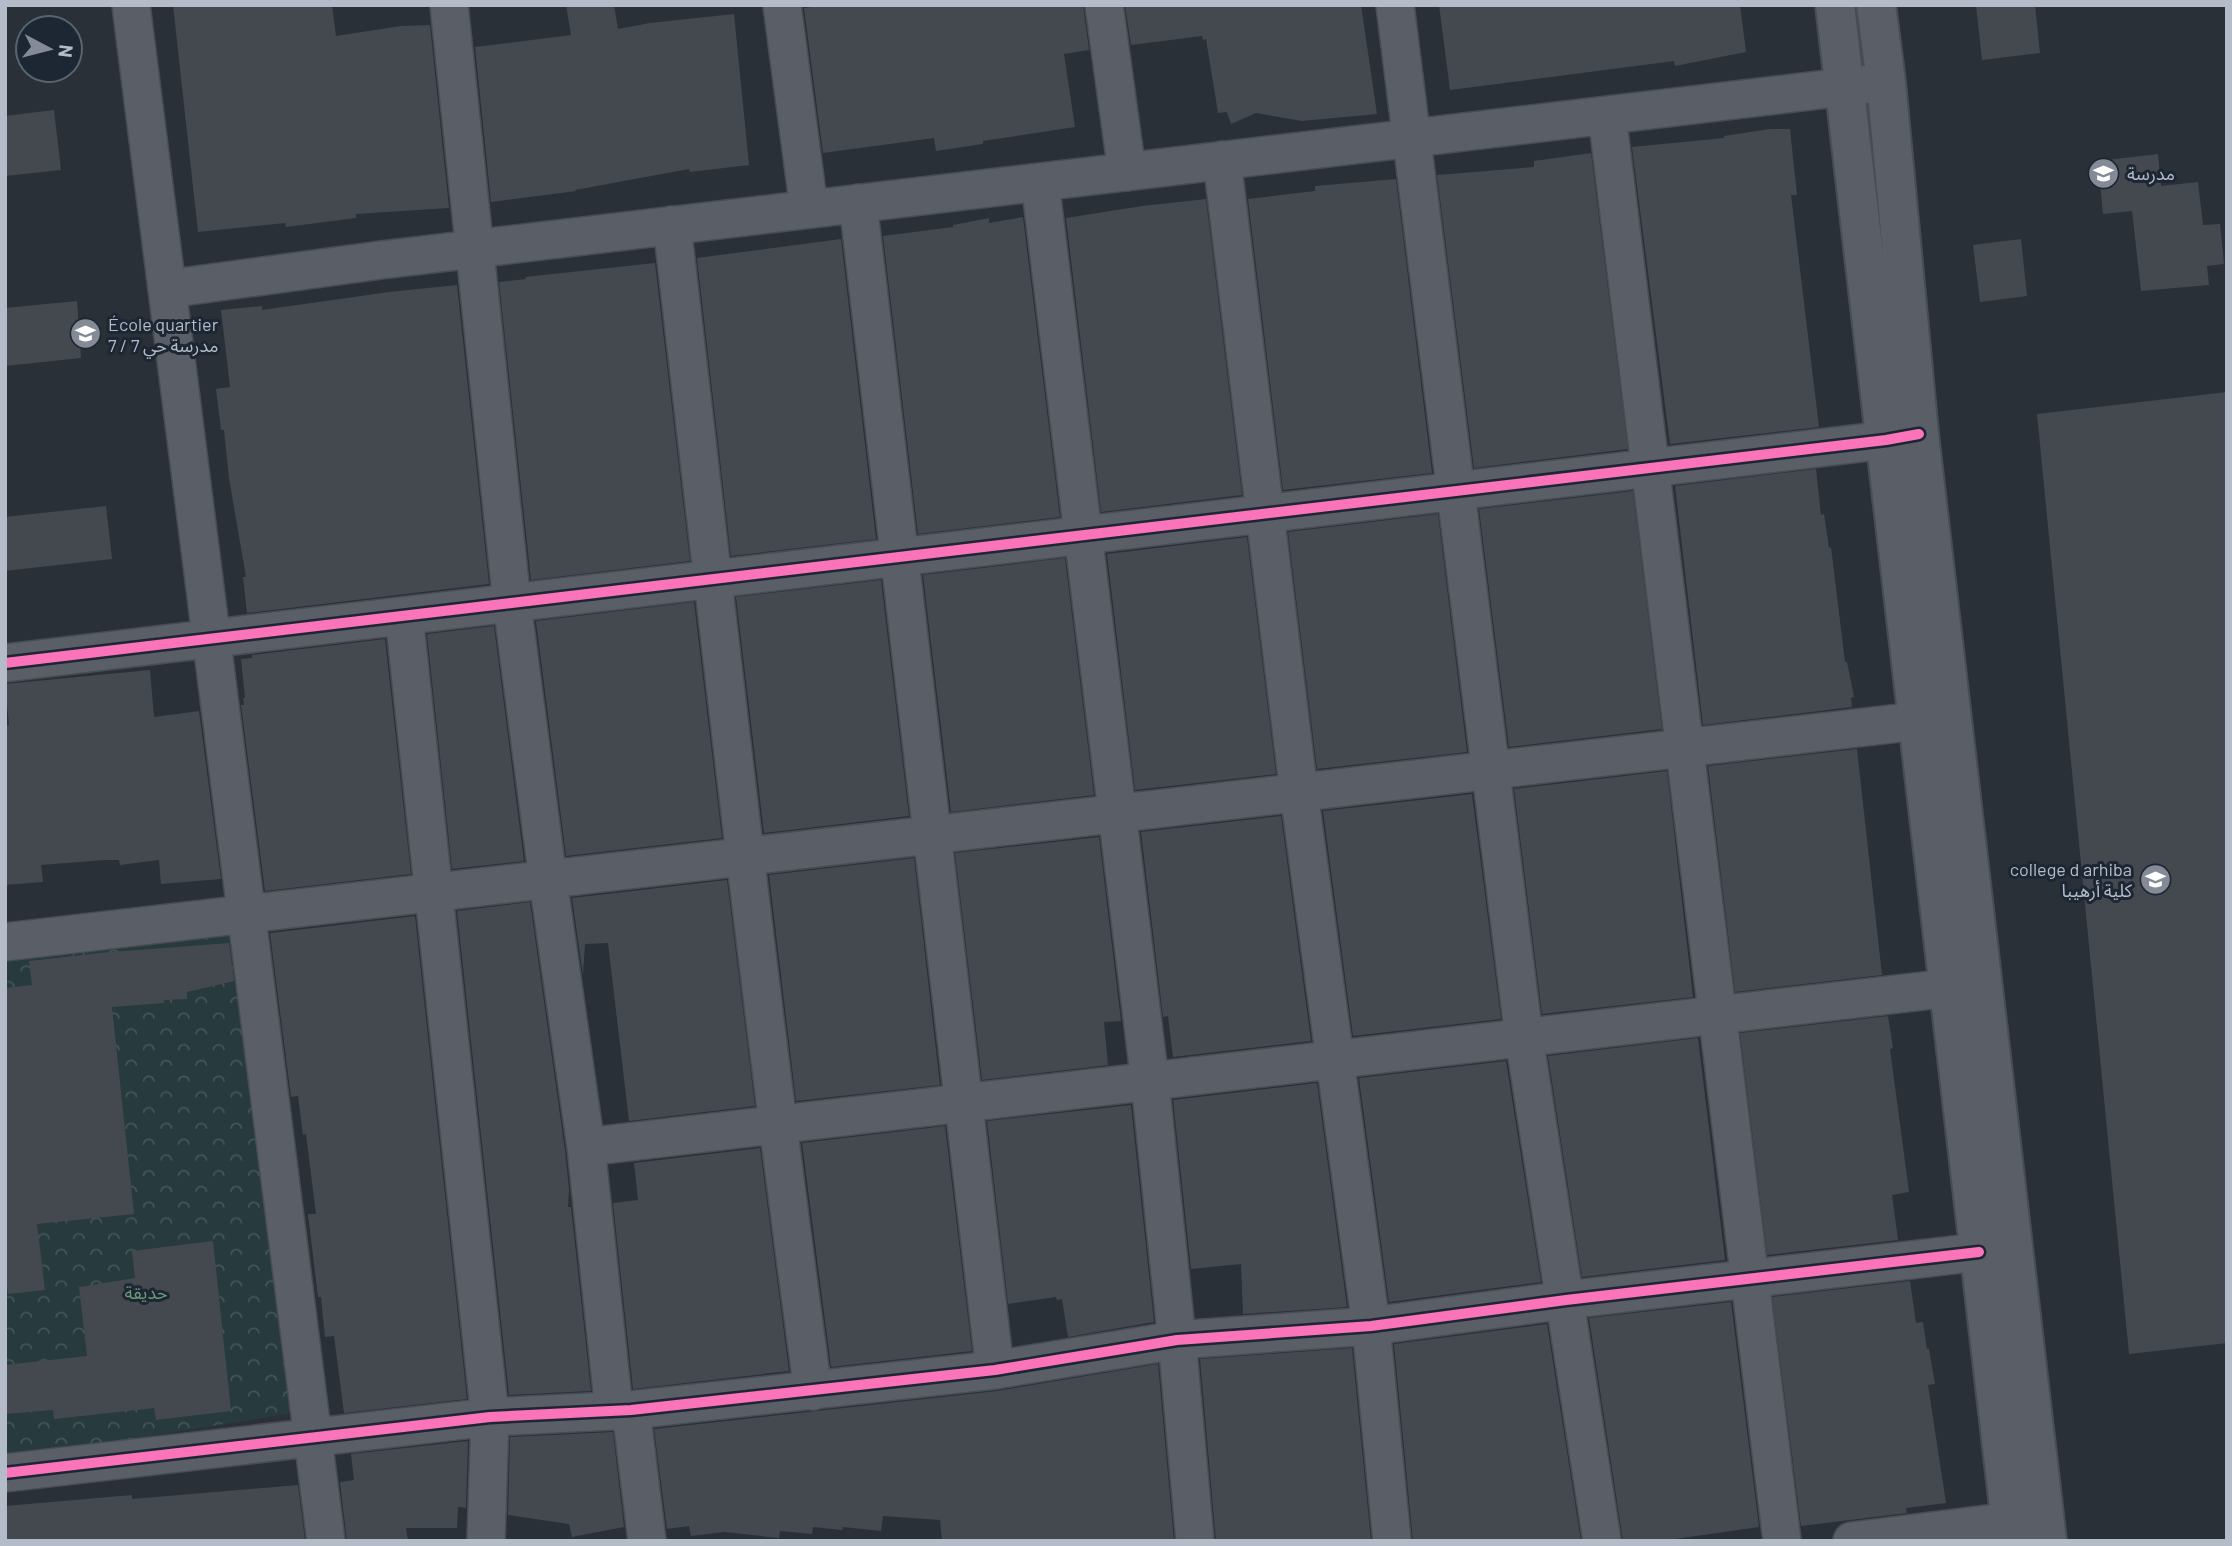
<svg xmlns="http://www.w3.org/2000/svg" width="2232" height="1546" font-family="Barlow,'Noto Sans Arabic',sans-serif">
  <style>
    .forest { fill: url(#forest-crowns) }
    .building { fill: #444950 }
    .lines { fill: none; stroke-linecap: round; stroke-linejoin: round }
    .minor-casing { stroke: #484c53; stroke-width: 40 }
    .tertiary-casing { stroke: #484c53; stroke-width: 42 }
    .minor { stroke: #5a5e66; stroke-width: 37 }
    .tertiary { stroke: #5a5e66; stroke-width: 38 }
    .cycleway-casing { stroke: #1d2633; stroke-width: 15 }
    .cycleway { stroke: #fb73b8; stroke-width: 10 }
    .labels { text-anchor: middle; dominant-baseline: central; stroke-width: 6; stroke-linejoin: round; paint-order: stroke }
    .poi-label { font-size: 18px; fill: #b4bcc9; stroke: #1d2633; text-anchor: start }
    .park-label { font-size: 18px; fill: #6b9a76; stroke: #1d2633 }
  </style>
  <defs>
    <pattern id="forest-crowns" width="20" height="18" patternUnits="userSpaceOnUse" patternTransform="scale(1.75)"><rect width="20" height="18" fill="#273a3e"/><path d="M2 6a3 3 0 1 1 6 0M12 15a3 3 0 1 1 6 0" fill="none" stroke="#445559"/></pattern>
  </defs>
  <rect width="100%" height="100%" fill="#2a3038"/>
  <path class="forest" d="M232 915 306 1411 5 1459V943Z"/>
  <path class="building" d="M173 5H332L336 36 401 26 430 25 449 208 356 214V218L286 227 285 223 198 232Z
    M566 5H614L618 29 650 23 734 14 749 165 690 172 689 169 575 190 576 191 491 202 475 47 571 35Z
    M827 5H1083L1089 50 1064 54 1075 127 983 141V144L936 151 934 138 823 153 804 8Z
    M1125 5H1361L1377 114 1302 121 1256 113 1231 124 1227 112 1218 113 1206 39 1203 40 1202 36 1131 45Z
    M1439 5H1740L1746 52 1675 66 1674 61 1450 90Z
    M1976 5H2035L2040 53 1982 60Z
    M54 110 61 170 5 176V116Z
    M1770 129H1790L1797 195H1791L1819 427 1670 444 1632 147 1724 138V136Z
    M1591 153 1628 449 1474 468 1437 175 1534 167V161Z
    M2158 154 2161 186 2198 182 2203 225 2220 224 2224 264 2207 266 2209 285 2141 291 2132 211 2103 214 2098 161Z
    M1396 179 1432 473 1283 490 1248 199 1315 191V186Z
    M1206 199 1242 495 1101 512 1066 218 1142 206Z
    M1023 217 1060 517 918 534 883 236 953 227V225L989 218V223Z
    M841 239 876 539 731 556 697 258Z
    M2021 239 2027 296 1980 302 1973 245Z
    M655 263 690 561 531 580 499 282 526 279 525 277Z
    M457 285 489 584 247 613 243 577H246L229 478 224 430H221L216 389 230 387 221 310 262 306V310L389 292Z
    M77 301 81 358 5 366V308Z
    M2227 392V1343L2129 1354 2037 414Z
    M1816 469 1821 515 1824 514 1829 548 1831 547 1845 662H1847L1854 697 1851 698 1852 707 1703 725 1675 486Z
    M1633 491 1662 729 1509 747 1479 509Z
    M106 506 112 559 5 571V517Z
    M1438 514 1467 752 1317 769 1288 532Z
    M1247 537 1276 774 1135 790 1107 554Z
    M1065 558 1094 795 951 812 923 575Z
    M881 580 909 816 764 833 736 597Z
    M694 602 722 838 566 856 536 621Z
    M494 626 524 861 452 869 427 634Z
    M385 639 411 874 265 891 241 705H244L243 698H245L241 659 252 658V655Z
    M150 670 154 717 199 711 221 879 161 884 159 860 120 865 119 860H105L41 865 43 882 5 885V725H9L5 684Z
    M1857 749 1882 975 1735 992 1708 766Z
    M1667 771 1693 997 1542 1014 1514 789Z
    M1472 794 1501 1019 1353 1036 1323 811Z
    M1281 816 1311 1041 1173 1057 1168 1016 1163 1017 1141 832Z
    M1099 837 1121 1021 1104 1022 1108 1065 982 1080 955 853Z
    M914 858 940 1085 796 1101 769 875Z
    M727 880 755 1106 629 1121 608 943 585 944 583 975 572 898Z
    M530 902 565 1150 569 1189 568 1207H571L591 1391 509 1395 457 911Z
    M415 916 467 1399 344 1413 334 1336 325 1337 321 1297H318L308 1214H316L306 1134 303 1135 298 1096 291 1097 270 933Z
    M229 943 234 981 187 992V999L164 1000V1003L112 1007 134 1214 37 1224 45 1290 8 1294 5 1272V988L32 985 29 961 99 953Z
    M1888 1016 1893 1048 1890 1049 1909 1192 1892 1195 1898 1240 1767 1255 1740 1033Z
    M1698 1038 1725 1260 1582 1277 1548 1056Z
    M1506 1061 1541 1282 1389 1302 1359 1078Z
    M1317 1083 1347 1307 1243 1314 1241 1264 1191 1269 1173 1100Z
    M1131 1105 1154 1322 1068 1337 1062 1299 1057 1300 1056 1297 1008 1304 987 1121Z
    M945 1126 972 1351 831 1367 802 1143Z
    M760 1148 789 1371 633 1389 613 1203 638 1200 634 1163Z
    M213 1241 231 1411 156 1420 154 1408 54 1419 53 1410 5 1414V1365L87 1356 79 1287 135 1278 132 1251Z
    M1910 1281 1916 1323 1923 1322 1927 1349H1929L1935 1384 1928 1385 1946 1503 1906 1508 1907 1513 1801 1526 1772 1297Z
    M1731 1302 1759 1527 1661 1541H1623L1589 1318Z
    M1547 1324 1581 1541H1413L1394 1344Z
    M1352 1348 1371 1541H1216L1200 1359Z
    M1158 1364 1174 1541H942L940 1520 883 1516 881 1531 843 1527 842 1530 813 1527 812 1534 780 1531 779 1538 724 1532 691 1536 689 1526 667 1529 654 1429 997 1391Z
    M613 1432 624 1527 572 1537 569 1524 508 1515 510 1437Z
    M468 1441 466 1508 458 1507 457 1528H406L408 1541H347L340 1482 354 1480 351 1454Z
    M298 1485 305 1541H5V1506L132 1495V1499Z"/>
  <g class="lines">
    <defs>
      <path id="minor" d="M131 5 326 1541
        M449 5 512 603 548 880 586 1147 614 1410
        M782 5 809 209
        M1104 5 1127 172
        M1395 5 1524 1037 1602 1541
        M1607 115C1669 590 1720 1066 1782 1541
        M1222 160 1299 793 1371 1326 1392 1541
        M1040 182 1150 1082 1177 1340 1195 1541
        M858 203 995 1370
        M672 225C717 614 760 1003 813 1391
        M167 289 381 260 1886 82
        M404 616 490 1417 486 1541
        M5 663 1886 440 1915 434
        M5 942 1917 721
        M586 1147 1949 988
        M631 1410 647 1541
        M5 1473 490 1417 631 1410 995 1370 1177 1340 1371 1326 1566 1300 1979 1252
        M1852 1541 2011 1521"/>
      <path id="tertiary" d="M1835 5 2013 1541
        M1876 5 1886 82 1919 434 2047 1541"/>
    </defs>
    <use href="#minor" class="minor-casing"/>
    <use href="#tertiary" class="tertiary-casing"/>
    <use href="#minor" class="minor"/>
    <use href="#tertiary" class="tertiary"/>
    <defs>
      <path id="cycleway" d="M5 663 1886 440 1919 434
        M5 1473 490 1417 631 1410 995 1370 1177 1340 1371 1326 1566 1300 1979 1252"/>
    </defs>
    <use href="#cycleway" class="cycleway-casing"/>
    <use href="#cycleway" class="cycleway"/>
  </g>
  <defs>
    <symbol id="school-disc" viewBox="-11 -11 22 22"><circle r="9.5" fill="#848b96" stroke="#1d2633"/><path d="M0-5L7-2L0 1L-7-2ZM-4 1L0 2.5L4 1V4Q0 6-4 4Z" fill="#fff"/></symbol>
  </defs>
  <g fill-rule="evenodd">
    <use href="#school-disc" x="2086" y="156" width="35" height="35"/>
    <use href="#school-disc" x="68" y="316" width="35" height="35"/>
    <use href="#school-disc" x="2138" y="862" width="35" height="35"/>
  </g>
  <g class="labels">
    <g class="poi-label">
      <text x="2127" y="173">مدرسة</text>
      <text x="108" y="324">École quartier<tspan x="108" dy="21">7 / مدرسة حي 7</tspan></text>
      <text x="2132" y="869" text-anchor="end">college d arhiba<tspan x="2132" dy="21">كلية أرهيبا</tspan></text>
    </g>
    <g class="park-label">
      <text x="146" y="1292">حديقة</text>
    </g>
  </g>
  <rect width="2232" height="1546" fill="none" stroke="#b4bcc9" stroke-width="14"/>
  <g transform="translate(49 49) rotate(97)"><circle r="33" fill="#1d2633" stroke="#59626f" stroke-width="2"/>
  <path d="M0-5L12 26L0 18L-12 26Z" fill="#848b96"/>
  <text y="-10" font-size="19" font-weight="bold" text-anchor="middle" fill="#b4bcc9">N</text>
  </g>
</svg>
